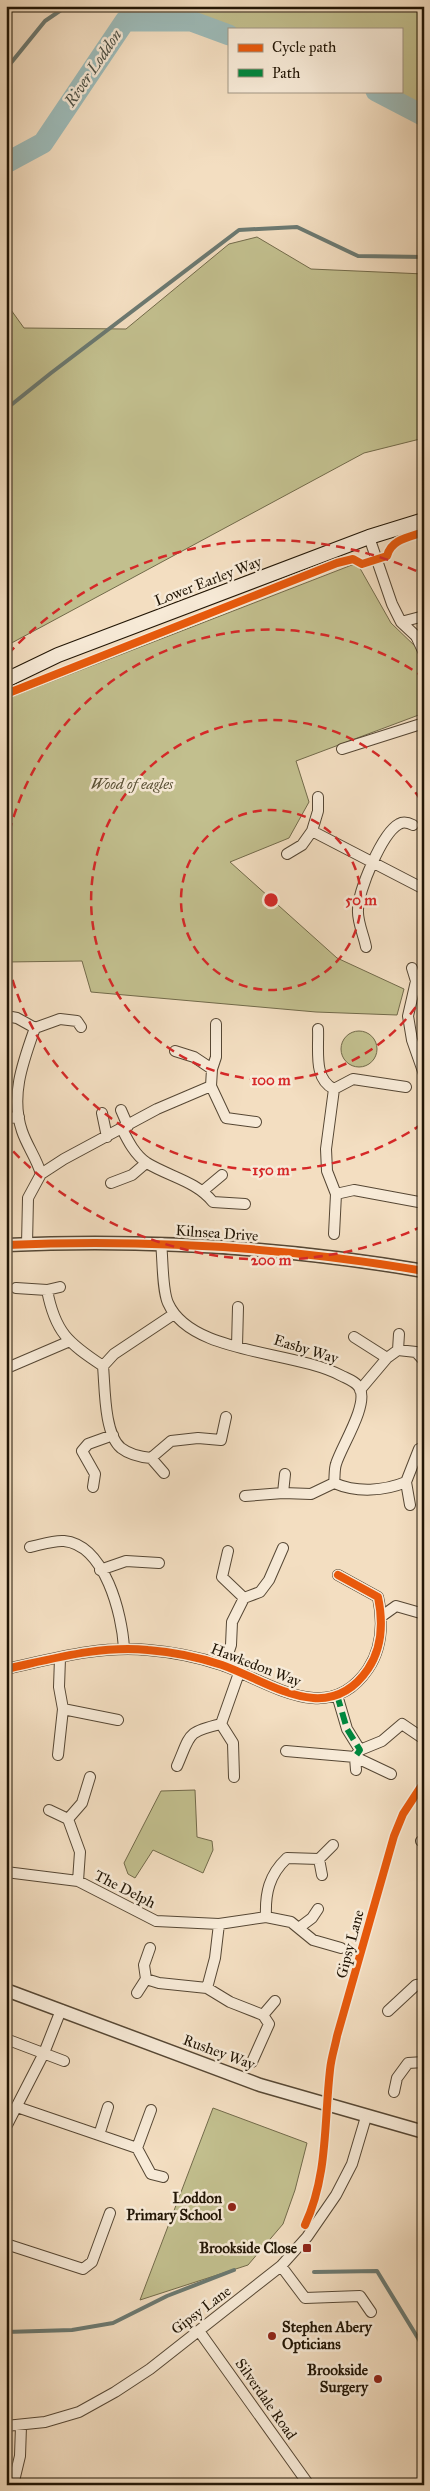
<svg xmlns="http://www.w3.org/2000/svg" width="430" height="2491" font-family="'IM FELL Great Primer',serif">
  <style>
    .green { fill: #c2bf8e; stroke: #726a4a }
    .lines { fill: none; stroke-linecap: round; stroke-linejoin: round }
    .stream { stroke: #6b7971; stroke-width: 4 }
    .river { stroke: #9dbbb9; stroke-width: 21 }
    .minor-casing { stroke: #564734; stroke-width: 12 }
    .tertiary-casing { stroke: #564734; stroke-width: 15 }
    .secondary-casing { stroke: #211505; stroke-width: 16 }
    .minor { stroke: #f7ead7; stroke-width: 10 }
    .tertiary { stroke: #f7ead7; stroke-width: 12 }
    .secondary { stroke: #f7ead7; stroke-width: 14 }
    .quiet { stroke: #00873e; stroke-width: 6; stroke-dasharray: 12 6; stroke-linecap: butt }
    .cycleway-casing { stroke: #f7ead7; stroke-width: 11 }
    .cycleway { stroke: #e8590c; stroke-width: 8 }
    .ring { fill: none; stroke: #d62828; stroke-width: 2.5; stroke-dasharray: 9 6 }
    .poi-dot { fill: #8f2418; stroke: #f7ead7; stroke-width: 2 }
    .labels { text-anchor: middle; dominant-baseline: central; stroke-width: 5; stroke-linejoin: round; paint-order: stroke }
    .street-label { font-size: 15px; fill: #211505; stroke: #f7ead7 }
    .park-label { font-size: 15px; font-style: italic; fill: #595035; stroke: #f7ead7 }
    .poi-label { font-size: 15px; font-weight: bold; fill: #211505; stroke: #f7ead7; text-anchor: end }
    .water-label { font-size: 16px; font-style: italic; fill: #4c4f44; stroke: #f7ead7 }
    .centre { fill: #d62828; stroke: #f7ead7; stroke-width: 2.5 }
    .ring-label { font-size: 15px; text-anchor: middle; font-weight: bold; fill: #d62828; stroke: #f7ead7; stroke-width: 5; stroke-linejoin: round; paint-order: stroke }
  </style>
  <rect width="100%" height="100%" fill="#f3dec1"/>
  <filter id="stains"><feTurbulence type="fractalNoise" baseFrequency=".004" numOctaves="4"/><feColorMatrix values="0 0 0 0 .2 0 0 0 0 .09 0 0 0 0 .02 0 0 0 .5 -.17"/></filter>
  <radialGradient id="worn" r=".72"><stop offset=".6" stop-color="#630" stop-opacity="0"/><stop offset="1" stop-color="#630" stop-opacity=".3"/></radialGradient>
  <path class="green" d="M173 6H424V107L384 91H401V29H229V31L173 10Z
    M257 237 311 269 424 274V438L364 453 6 646V303L24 328 126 329 229 244Z
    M357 563 391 623 417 648 424 670V713L296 761 309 802 289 838 230 862 337 958 404 989 397 1015 316 1012 91 992 82 961 6 962V699Z
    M341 1049a18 18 0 1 1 36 0a18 18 0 1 1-36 0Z
    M195 1790 197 1837 212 1841 213 1850 203 1873 153 1850 135 1878 128 1874 124 1863 161 1791Z
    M213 2108 307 2143 295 2190 283 2224 248 2265 140 2300Z"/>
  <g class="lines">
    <path class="stream" d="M6 69 45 21 67 6
      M6 409 51 373 239 230 297 227 358 256 424 257
      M314 2272 377 2271 424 2348
      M6 2332 72 2330 113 2323 167 2296 234 2270"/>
    <path class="river" d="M376 91 424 116
      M6 163 43 143 125 21H191L229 35"/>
    <defs>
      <path id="minor" d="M369 537 392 604 401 622 416 636 424 653
        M401 622 424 616
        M342 749 424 723
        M312 831 318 811V797
        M287 854 302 845 312 831 424 889
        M366 947C364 936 357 921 358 910 358 891 382 833 399 824 404 821 409 823 413 825
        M412 968 416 981
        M424 978 416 981 408 1016 412 1040 424 1074
        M6 1016 17 1018 35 1028
        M318 1029C319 1050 313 1079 334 1089
        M212 1069 216 1057V1024
        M211 1086 226 1118 256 1122
        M334 1089 326 1149 327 1171 336 1194 354 1190 424 1203
        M334 1089 353 1079 406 1087
        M121 1110 128 1126
        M102 1113 107 1137
        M6 1118 19 1117
        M122 1129C128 1141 135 1155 147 1163 170 1177 196 1181 213 1202L245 1204
        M41 1174C37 1159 27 1146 22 1131 10 1096 23 1062 35 1028L60 1019 77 1021 81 1027
        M111 1183 132 1175 146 1163
        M204 1190 222 1175
        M334 1234 336 1194
        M161 1243C163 1259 162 1290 168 1303 191 1355 294 1350 342 1376 348 1379 357 1382 360 1389 368 1406 341 1447 336 1464 334 1470 335 1477 334 1483L311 1494 283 1493 245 1496
        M27 1244 28 1198 41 1174 64 1159 157 1109 211 1086 212 1069 194 1057 175 1051
        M16 1288 47 1290C55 1332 68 1343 103 1366
        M47 1290 60 1287
        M174 1314 114 1354 103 1366C105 1387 104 1434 121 1448 130 1455 140 1457 151 1458L171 1441 198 1438 221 1440 226 1417
        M354 1337 387 1358
        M237 1346 238 1307
        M398 1350 399 1334
        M7 1368 70 1341
        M360 1390 387 1358 398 1350 416 1352 424 1361
        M151 1458 164 1473
        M406 1482 419 1449 424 1447
        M334 1483C357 1493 384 1491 406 1482L410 1505
        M93 1487 95 1474 82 1451 88 1444 113 1435
        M283 1493 285 1474
        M30 1547C40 1545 54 1540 64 1541 105 1545 122 1614 124 1648
        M228 1551 222 1577 244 1598
        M100 1570 126 1561 159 1563
        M382 1616 396 1606 424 1614
        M224 1666 231 1645 232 1622 244 1598 260 1592 269 1580 283 1548
        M6 1669C52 1659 101 1645 148 1650 173 1652 198 1657 222 1665 270 1682 328 1728 368 1669 382 1648 383 1621 378 1597L338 1575
        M337 1695 347 1729 360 1750 356 1755
        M63 1709 118 1720
        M221 1724 233 1743 234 1777
        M360 1750 382 1741 402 1724 424 1739
        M286 1751 355 1757 391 1774
        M58 1755 63 1709 59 1687 60 1658
        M355 1757 356 1770
        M177 1766C191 1734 186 1732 221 1724L239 1673
        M49 1810 68 1819
        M421 1841 424 1842
        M319 1859 333 1845
        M6 1872 78 1881 156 1921 219 1924 266 1917C265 1893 269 1875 287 1858L319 1859 322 1875
        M78 1881 80 1852 68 1819 82 1803 90 1777
        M266 1917 291 1922 313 1940 341 1948
        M219 1924 215 1958 207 1988 230 2002 263 2015 269 2024 252 2062
        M300 1927 312 1918 318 1909
        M6 1933V1951
        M150 1948 144 1965 146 1979 159 1983 207 1988
        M137 1993 146 1979
        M388 2011 416 1985 424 1984
        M263 2015 275 2001
        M6 2039 64 2061
        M394 2092 397 2078 408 2063 424 2062
        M17 2107 137 2148 151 2110
        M6 2127 44 2053 61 2010
        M99 2135 108 2107
        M137 2148 151 2174 163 2177
        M6 2244 83 2269 92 2262 110 2213
        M281 2266 305 2298 360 2296 371 2312
        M199 2331 309 2485
        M6 2426 45 2422 79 2412 115 2392 150 2369 281 2266 307 2237 336 2195 352 2164 366 2117
        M13 2485 20 2456 21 2426"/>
      <path id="tertiary" d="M6 1245C146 1239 286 1247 424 1271
        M6 1990 260 2085 424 2132"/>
      <path id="secondary" d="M6 680 58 655 369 537 424 520"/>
    </defs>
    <use href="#minor" class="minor-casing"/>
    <use href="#tertiary" class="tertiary-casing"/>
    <use href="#secondary" class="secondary-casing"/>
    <use href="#minor" class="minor"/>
    <use href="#tertiary" class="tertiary"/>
    <use href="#secondary" class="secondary"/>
    <path class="quiet" d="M337 1695 347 1729 360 1750 355 1757"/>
    <defs>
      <path id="cycleway" d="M6 694 337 563 353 559 362 564 387 556C391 539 410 537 424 532
        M6 1245C146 1239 286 1247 424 1271
        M6 1669C52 1659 101 1645 148 1650 173 1652 198 1657 222 1665 270 1682 328 1728 368 1669 382 1648 383 1621 378 1597L338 1575
        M305 2225C328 2176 324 2122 330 2070 331 2058 335 2047 337 2036L394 1836 403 1814 424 1782"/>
    </defs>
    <use href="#cycleway" class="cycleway-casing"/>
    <use href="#cycleway" class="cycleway"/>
  </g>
  <g class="ring">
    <circle cx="271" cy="900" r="90"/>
    <path d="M424 995A180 180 0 1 1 424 805"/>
    <path d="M422 1124A270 270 0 0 1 6 954M6 846A270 270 0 0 1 422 676"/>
    <path d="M423 1226A360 360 0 0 1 8 1146M8 654A360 360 0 0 1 423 574"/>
  </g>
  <g class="poi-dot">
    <circle cx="232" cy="2207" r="5"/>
    <rect x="302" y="2243" width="10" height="10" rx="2.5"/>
    <circle cx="272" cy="2336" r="5"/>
    <circle cx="378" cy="2379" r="5"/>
  </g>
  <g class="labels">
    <g class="street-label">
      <text transform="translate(208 581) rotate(-21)">Lower Earley Way</text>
      <text transform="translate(217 1233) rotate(4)">Kilnsea Drive</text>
      <text transform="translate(306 1349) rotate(17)">Easby Way</text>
      <text transform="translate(256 1665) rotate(21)">Hawkedon Way</text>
      <text transform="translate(125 1889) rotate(27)">The Delph</text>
      <text transform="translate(350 1944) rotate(-75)">Gipsy Lane</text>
      <text transform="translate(219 2052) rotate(20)">Rushey Way</text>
      <text transform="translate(201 2310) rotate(-37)">Gipsy Lane</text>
      <text transform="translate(266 2399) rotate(55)">Silverdale Road</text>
    </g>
    <g class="park-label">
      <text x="132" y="784">Wood of eagles</text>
    </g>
    <g class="poi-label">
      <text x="222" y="2198">Loddon<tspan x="222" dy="17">Primary School</tspan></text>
      <text x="297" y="2248">Brookside Close</text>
      <text x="282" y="2327" text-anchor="start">Stephen Abery<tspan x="282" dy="17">Opticians</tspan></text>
      <text x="368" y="2370">Brookside<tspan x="368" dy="17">Surgery</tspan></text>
    </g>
    <g class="water-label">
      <text transform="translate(93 68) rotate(-56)">River Loddon</text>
    </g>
  </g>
  <circle cx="271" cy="900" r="8" class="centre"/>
  <g class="ring-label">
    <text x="361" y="905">50 m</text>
    <text x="271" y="1085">100 m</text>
    <text x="271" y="1175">150 m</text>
    <text x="271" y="1265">200 m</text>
  </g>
  <rect width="430" height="2491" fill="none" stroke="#f3dec1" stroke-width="25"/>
  <rect x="8" y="8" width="415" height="2476" fill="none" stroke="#211505" stroke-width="2.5"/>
  <rect x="12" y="12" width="405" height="2466" fill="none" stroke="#211505"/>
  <rect x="228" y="28" width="175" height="65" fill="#f7ead7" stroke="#a19583"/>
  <rect x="238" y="44" width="25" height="8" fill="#e8590c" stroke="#a19583"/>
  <text x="272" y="52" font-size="15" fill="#211505">Cycle path</text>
  <rect x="238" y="69" width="25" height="8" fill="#00873e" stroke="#a19583"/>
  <text x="272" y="78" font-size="15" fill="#211505">Path</text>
  <rect width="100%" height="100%" filter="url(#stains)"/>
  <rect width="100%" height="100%" fill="url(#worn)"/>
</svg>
